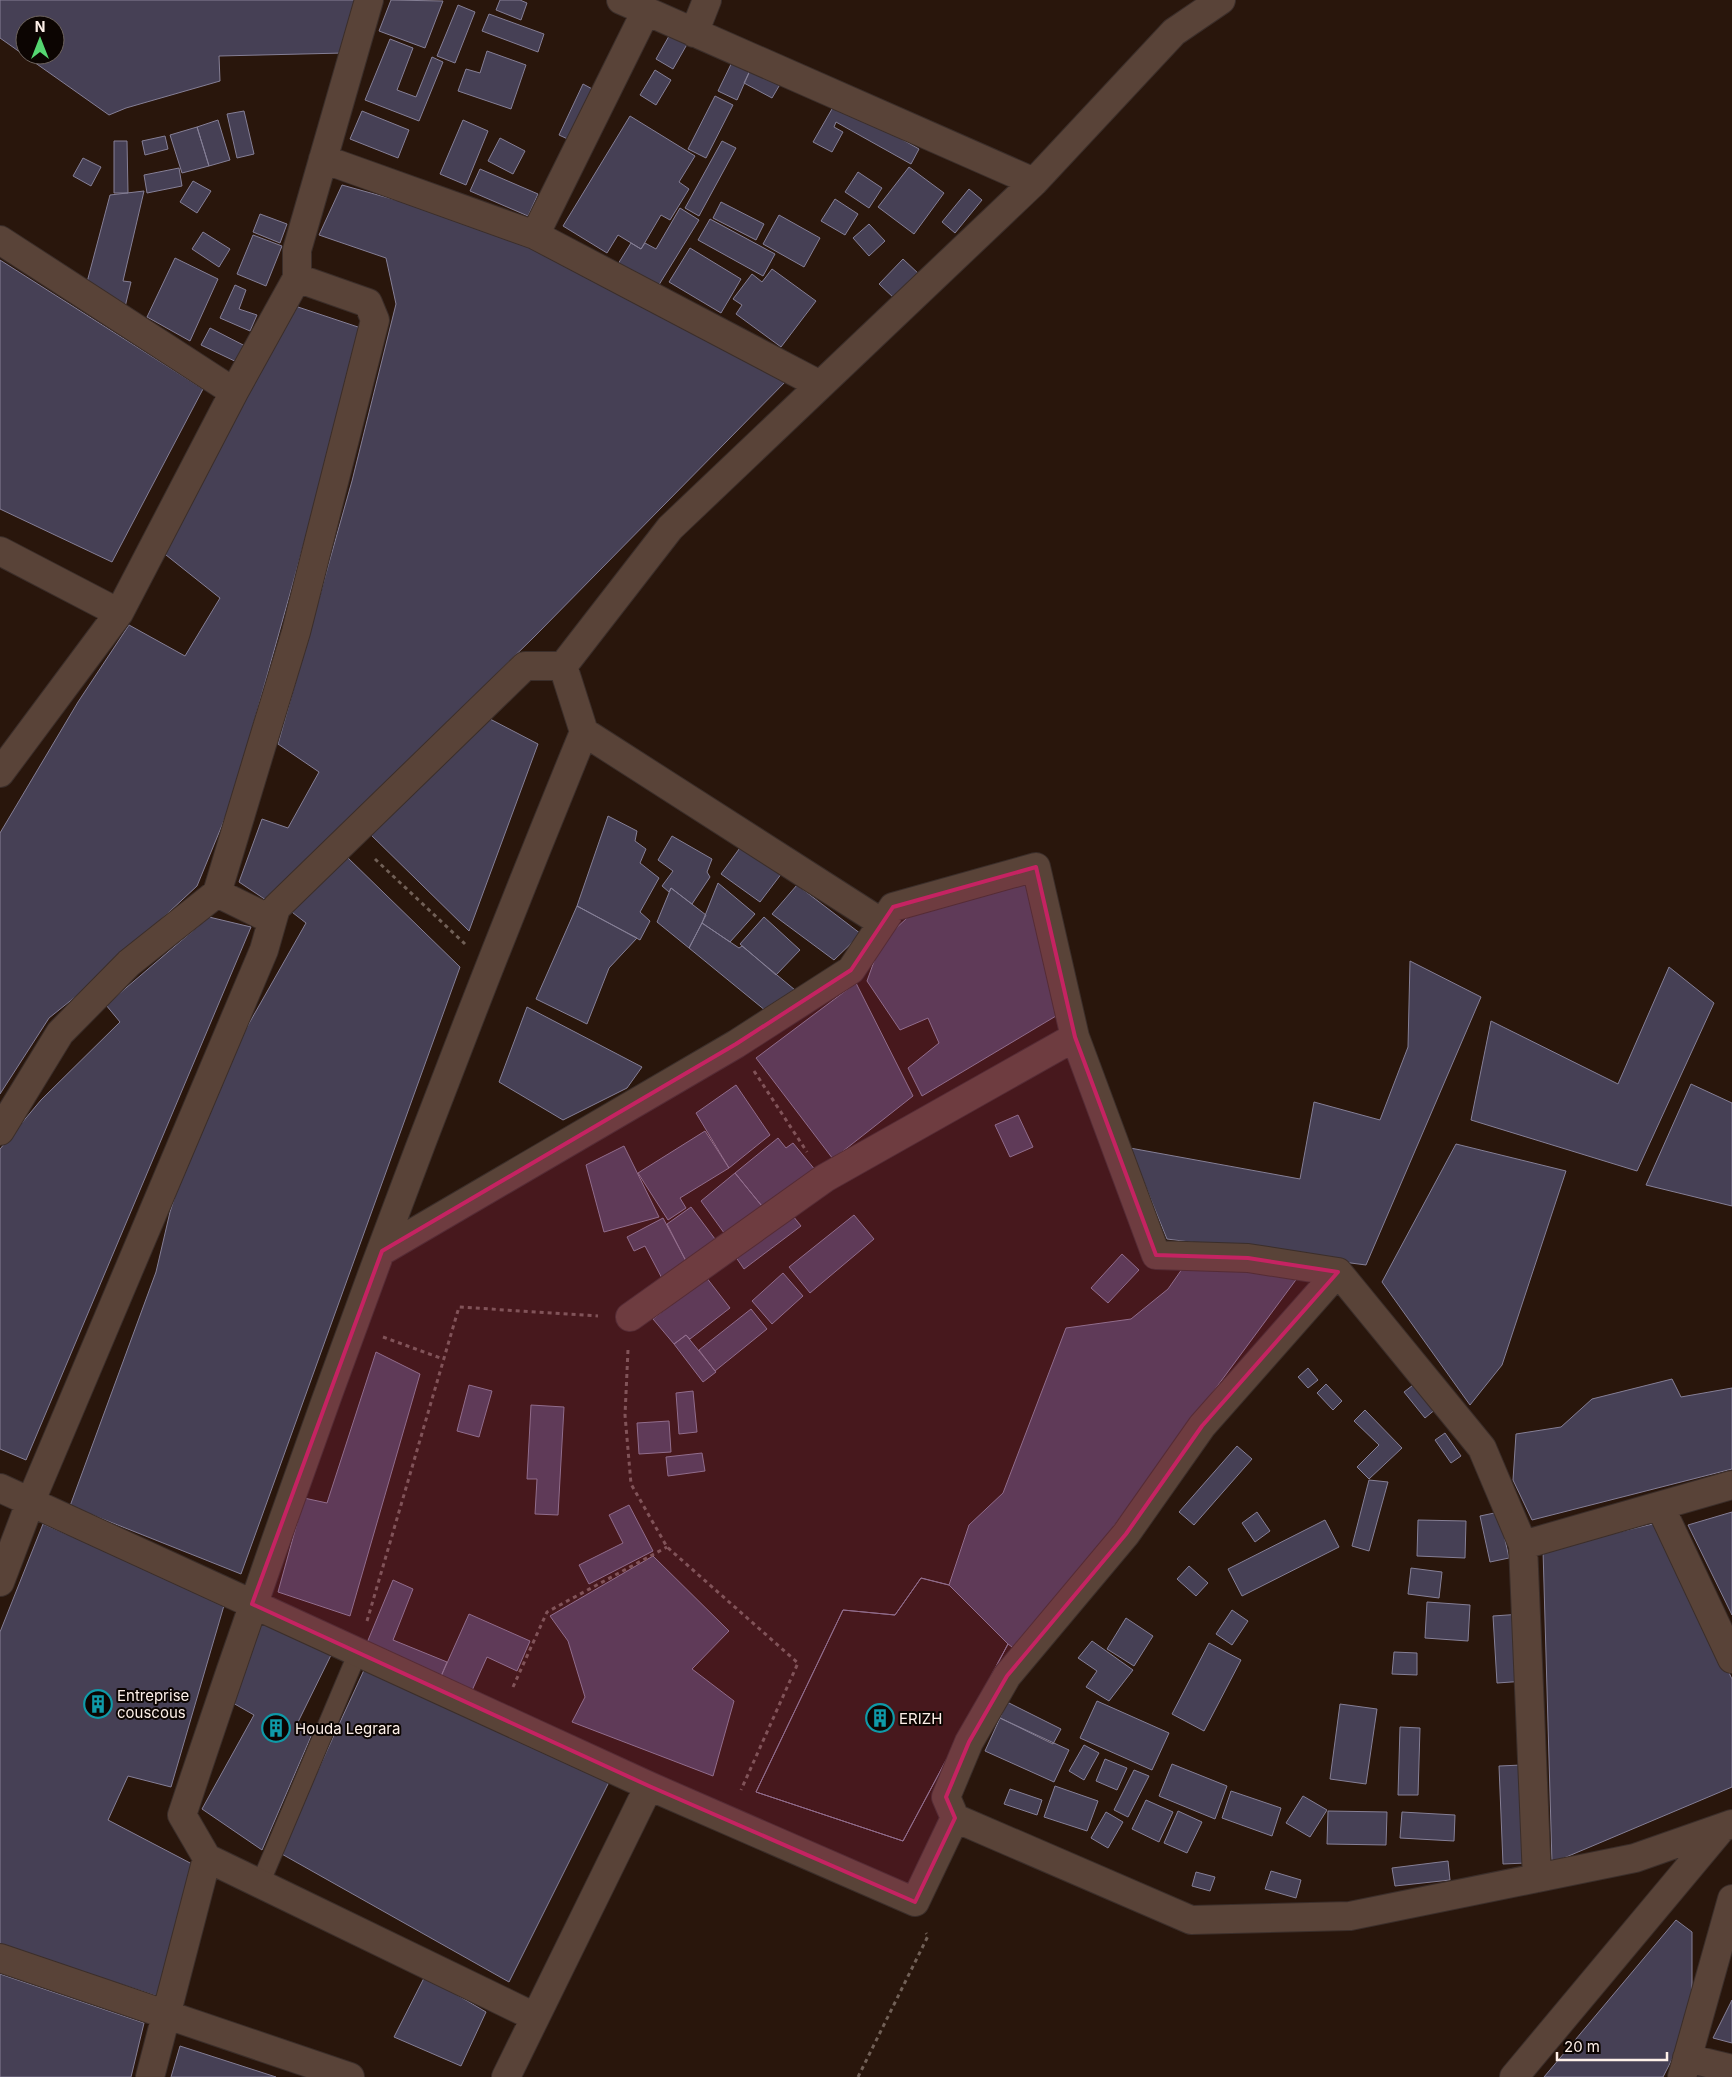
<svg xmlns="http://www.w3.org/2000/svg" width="1732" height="2077" font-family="Inter,sans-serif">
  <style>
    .building { fill: #464055; stroke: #857f96; fill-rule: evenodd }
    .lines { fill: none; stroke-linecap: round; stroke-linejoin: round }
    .service-casing { stroke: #3b2e2a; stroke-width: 20 }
    .minor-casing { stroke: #3b2e2a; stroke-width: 30 }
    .path { stroke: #716057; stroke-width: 3; stroke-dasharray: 4 4; stroke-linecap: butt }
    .service { stroke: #594338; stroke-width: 18 }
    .minor { stroke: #594338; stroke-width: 28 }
    .marked { fill: #c52362; fill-opacity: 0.2; stroke: #c52362; stroke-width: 4; stroke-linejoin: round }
    .labels { text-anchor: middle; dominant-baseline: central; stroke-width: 4; stroke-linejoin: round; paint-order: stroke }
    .poi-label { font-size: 15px; fill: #fef0e9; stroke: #0c0502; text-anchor: start }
  </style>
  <rect width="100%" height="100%" fill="#29160c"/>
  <path class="building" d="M0 0H357L344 53 219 56 220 81 126 108 109 115 0 38ZM25 25H55V55H25Z
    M391 0 443 1 425 48 379 31Z
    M500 0H520L527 3 521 20 496 10Z
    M458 5 475 12 455 63 437 56Z
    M489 14 544 34 538 52 482 31Z
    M673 29 690 39 673 69 656 59Z
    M390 39 413 48 397 90 416 97 432 57 443 62 419 121 365 100Z
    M487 51 526 65 511 109 458 91 466 69 480 73Z
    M734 58 752 66 737 100 718 91Z
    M752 66 782 81 772 98 744 83Z
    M655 70 671 80 656 105 640 95Z
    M583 84 596 91 572 141 559 135Z
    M715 96 733 105 706 158 688 149Z
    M836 102 919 149 911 164 836 122 834 127 843 132 832 152 813 142Z
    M244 111 254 154 237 158 227 114Z
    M362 111 409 130 398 158 350 139Z
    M630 116 695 156 679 182 689 189 670 220 661 215 641 249 618 235 607 253 563 226Z
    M218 120 230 160 209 166 197 127Z
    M463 120 488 131 466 185 440 174Z
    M197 127 209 166 182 173 170 135Z
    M165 136 168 149 145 155 142 141Z
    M500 138 525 151 513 174 488 161Z
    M114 141H127L128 193H114Z
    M722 141 736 148 699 216 685 208Z
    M83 158 101 167 91 186 73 176Z
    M909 167 944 193 914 234 878 207Z
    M179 168 182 186 147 193 144 175Z
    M480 169 538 194 528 216 470 191Z
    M858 172 882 188 869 208 845 192Z
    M193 181 211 191 197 213 180 202Z
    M342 185 518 234 791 376 535 636 266 900 239 882 262 819 288 828 319 772 278 744 352 481 396 304 386 258 319 235Z
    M969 189 982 200 955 233 942 222Z
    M144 191 123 281 131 282 125 307 86 286 110 195Z
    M835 199 858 214 845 235 821 221Z
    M721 202 764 224 756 240 713 218Z
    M680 208 699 220 657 288 618 264 631 243 641 249 645 243 656 249Z
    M260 214 287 224 280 243 253 232Z
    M779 215 820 238 804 267 763 244Z
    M710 219 775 254 763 276 698 240Z
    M869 224 885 241 869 256 853 238Z
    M203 232 230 249 219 267 192 249Z
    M253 235 282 246 266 286 237 274Z
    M690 248 741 279 721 313 669 282Z
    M175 258 218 279 190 341 147 317Z
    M903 259 920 275 895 299 879 284Z
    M0 260 203 389 112 562 0 509Z
    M772 269 816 301 781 347 736 314 742 305 733 299 752 274 762 282Z
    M235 285 246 290 239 309 257 315 250 331 220 318Z
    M289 304 364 329 232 801 197 886 95 981 49 1018 0 1094V833L78 702 129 625 185 656 220 598 156 547Z
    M210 328 251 349 243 365 201 345Z
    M490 719 538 744 469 931 368 832Z
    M608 816 637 831 635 841 646 849 640 863 659 878 640 912 650 921 640 940 577 906Z
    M672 836 712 859 707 872 710 877 692 904 671 888 669 892 662 886 673 871 658 860Z
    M742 845 782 873 760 902 721 874Z
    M347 857 460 967 241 1574 70 1506 156 1272 170 1212 205 1101 306 923 288 909Z
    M718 883 755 914 730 942 702 923Z
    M1026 884 1066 1010 922 1096 908 1068 939 1043 928 1018 900 1030 867 981 881 942 920 906Z
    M797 885 861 934 834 960 772 914Z
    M671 888 706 915 689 948 657 922Z
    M577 906 637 938 609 968 587 1024 536 999Z
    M209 917 251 927 26 1460 0 1449V1149L41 1100 120 1022 106 1005Z
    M764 917 800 950 776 975 740 944Z
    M702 923 739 948 742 946 795 990 766 1011 689 948Z
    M1410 961 1481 997 1366 1265 1167 1239 1130 1148 1300 1179 1314 1102 1380 1120 1408 1047Z
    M1669 967 1714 1003 1637 1171 1471 1120 1491 1021 1618 1084Z
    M856 983 913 1096 833 1159 756 1058Z
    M527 1007 642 1067 627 1088 563 1120 499 1082Z
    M1691 1084 1732 1103V1206L1646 1185Z
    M736 1085 770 1135 729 1168 696 1113Z
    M1018 1115 1033 1147 1010 1157 995 1125Z
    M705 1131 729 1168 680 1198 686 1208 668 1220 638 1173Z
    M778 1138 786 1148 793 1143 816 1171 766 1211 735 1173Z
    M1456 1144 1566 1171 1502 1365 1470 1405 1382 1282Z
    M624 1146 659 1217 604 1232 586 1165Z
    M735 1173 766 1211 727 1237 701 1201Z
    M691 1207 715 1239 686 1261 667 1224Z
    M789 1211 801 1226 744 1269 733 1253Z
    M854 1215 874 1239 810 1293 789 1267Z
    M663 1218 686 1261 665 1284 645 1246 634 1251 627 1237Z
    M1122 1254 1139 1270 1108 1303 1091 1288Z
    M1187 1262 1298 1277 1020 1653 1008 1644 903 1841 756 1792 843 1610 895 1615 921 1578 949 1585 969 1525 1003 1493 1066 1328 1131 1319 1168 1289Z
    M783 1273 803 1296 772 1324 752 1301Z
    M706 1277 730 1308 690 1339 686 1335 674 1344 653 1319Z
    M751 1309 767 1329 715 1371 699 1350Z
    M686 1335 716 1372 703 1382 674 1344Z
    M376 1352 420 1374 350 1616 278 1592 304 1498 327 1503Z
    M1308 1368 1318 1380 1308 1388 1298 1377Z
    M1672 1379 1681 1397 1732 1388V1469L1532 1520 1513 1480 1516 1434 1561 1427 1592 1399Z
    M1417 1382 1437 1408 1425 1418 1404 1392Z
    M1326 1384 1342 1401 1333 1410 1317 1393Z
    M469 1385 492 1391 479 1437 457 1431Z
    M693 1391 697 1432 679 1434 676 1393Z
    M531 1405 564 1407 558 1515 535 1514 537 1479H527Z
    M1365 1410 1402 1448 1369 1479 1357 1467 1379 1445 1354 1421Z
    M669 1421 671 1452 639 1454 637 1423Z
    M1445 1433 1461 1456 1451 1463 1435 1440Z
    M1237 1446 1252 1459 1194 1525 1179 1512Z
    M702 1453 705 1471 668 1476 666 1457Z
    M1369 1480 1388 1482 1369 1551 1352 1546Z
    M629 1505 653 1551 589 1584 579 1565 623 1543 609 1515Z
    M1257 1512 1270 1531 1255 1542 1242 1523Z
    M1499 1512 1509 1558 1490 1562 1480 1516Z
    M1732 1512V1615L1688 1525Z
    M1325 1520 1339 1547 1242 1596 1228 1569Z
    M1418 1520 1466 1521 1465 1558 1417 1556Z
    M1657 1523 1732 1679V1787L1552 1863 1543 1550Z
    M43 1524 225 1602 171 1787 128 1776 108 1820 194 1865 160 1997 0 1945V1632Z
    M653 1556 729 1631 692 1669 734 1701 713 1776 572 1722 585 1697 568 1641 550 1616Z
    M1189 1566 1208 1583 1196 1596 1177 1579Z
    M1411 1568 1442 1572 1439 1598 1408 1594Z
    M921 1578 949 1585 1008 1644 903 1841 756 1792 843 1610 895 1615Z
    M393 1580 413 1589 393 1640 447 1662 439 1681 364 1650Z
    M1427 1602 1470 1605 1468 1641 1425 1638Z
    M1232 1610 1248 1621 1232 1645 1216 1634Z
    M469 1614 530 1641 517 1671 487 1657 470 1695 439 1681Z
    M1522 1614 1526 1681 1497 1683 1493 1616Z
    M262 1615 335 1647 298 1722 312 1734 262 1850 202 1809 254 1715 226 1699Z
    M1126 1618 1153 1636 1134 1666 1107 1649Z
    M1092 1641 1133 1670 1109 1701 1086 1687 1097 1671 1078 1658Z
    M1209 1643 1241 1660 1204 1731 1172 1714Z
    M1394 1652 1417 1653V1675L1392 1674Z
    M364 1670 611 1778 509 1982 280 1853Z
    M1097 1701 1169 1733 1152 1770 1080 1738Z
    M1007 1702 1061 1729 1053 1744 1000 1718Z
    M1340 1704 1377 1709 1366 1784 1330 1779Z
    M1000 1718 1069 1750 1054 1782 985 1751Z
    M1400 1727 1420 1728 1418 1795H1398Z
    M1084 1745 1099 1753 1084 1780 1069 1771Z
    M1105 1759 1127 1768 1117 1790 1096 1781Z
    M1172 1764 1227 1786 1215 1819 1159 1796Z
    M1522 1765 1526 1863 1503 1864 1499 1766Z
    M1134 1770 1149 1776 1128 1817 1114 1810Z
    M1055 1786 1098 1801 1087 1831 1044 1817Z
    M1010 1789 1042 1800 1037 1815 1004 1804Z
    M1231 1791 1281 1808 1272 1836 1222 1818Z
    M1303 1796 1327 1810 1310 1837 1286 1823Z
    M1146 1800 1173 1812 1159 1842 1132 1829Z
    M1178 1811 1202 1822 1187 1853 1164 1843Z
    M1328 1811 1387 1812 1386 1845 1327 1844Z
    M1106 1812 1123 1822 1108 1848 1091 1838Z
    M1402 1812 1455 1815 1454 1841 1400 1838Z
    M1448 1861 1450 1880 1395 1886 1392 1868Z
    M1271 1871 1301 1880 1296 1898 1265 1889Z
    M1196 1872 1215 1877 1210 1891 1192 1886Z
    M1676 1920 1692 1932V2020L1663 2077H1544Z
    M0 1974 144 2023 131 2077H0Z
    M425 1976 486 2012 461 2066 394 2037Z
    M1732 2000V2043L1713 2038Z
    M180 2046 276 2077H171Z"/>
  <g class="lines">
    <defs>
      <path id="service" d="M260 1884 358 1652"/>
      <path id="minor" d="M621 0 1034 182
        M694 33 707 0
        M323 159 535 235 820 385
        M535 235 646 11
        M0 240 234 392
        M0 551 119 613
        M563 666 670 528 1034 182 1174 32 1221 0
        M584 732 882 923
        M0 773 119 613 234 392 297 278V250L369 0
        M217 893 272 920
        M0 1131 60 1033 129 963 217 893 296 632 375 320 368 303 297 278
        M382 1251 736 1044 851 970 893 907 1036 867 1075 1037 1156 1255 1248 1258 1338 1272 1482 1448 1523 1545 1537 1878
        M630 1317 825 1178 1075 1037
        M0 1488 649 1786 915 1902 955 1818 1191 1920 1350 1916 1635 1858 1732 1824
        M1660 1506 1732 1659
        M1523 1545 1732 1485
        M0 1582 30 1503 264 950 276 908 525 666H563
        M955 1818 946 1797 969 1742 1007 1676 1126 1534 1202 1426 1338 1272
        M207 1858 535 2017
        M0 1958 350 2077
        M1687 2058 1732 2069
        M150 2077 207 1858 182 1815C303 1450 438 1088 584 732L563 666
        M506 2077 649 1786
        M1514 2077 1721 1829
        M1682 2077 1732 1899"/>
    </defs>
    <use href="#service" class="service-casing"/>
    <use href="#minor" class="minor-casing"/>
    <path class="path" d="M375 859 465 944
      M754 1071 807 1152
      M383 1337 443 1359
      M628 1350 625 1415 631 1484 667 1547 798 1663 741 1790
      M367 1621 459 1307 598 1316
      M513 1687 547 1612 667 1547
      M858 2077 928 1936 926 1933"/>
    <use href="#service" class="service"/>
    <use href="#minor" class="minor"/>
  </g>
  <path class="marked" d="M1036 867 1075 1037 1156 1255 1248 1258 1338 1272 1202 1426 1126 1534 1007 1676 969 1742 946 1797 955 1818 915 1902 649 1786 252 1604 382 1251 736 1044 851 970 893 907Z"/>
  <defs>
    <symbol id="building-ring" viewBox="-11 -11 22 22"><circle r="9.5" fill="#0c0502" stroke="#0f9aa8" stroke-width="1.5"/><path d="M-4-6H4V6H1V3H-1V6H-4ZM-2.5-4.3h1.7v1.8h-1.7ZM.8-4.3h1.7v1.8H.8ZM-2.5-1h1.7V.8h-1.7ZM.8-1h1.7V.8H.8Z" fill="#0f9aa8"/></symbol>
  </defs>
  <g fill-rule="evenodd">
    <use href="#building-ring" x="82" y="1688" width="32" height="32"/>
    <use href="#building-ring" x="864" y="1702" width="32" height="32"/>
    <use href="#building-ring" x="260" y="1712" width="32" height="32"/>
  </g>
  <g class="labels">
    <g class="poi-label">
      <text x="117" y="1695">Entreprise<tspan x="117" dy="17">couscous</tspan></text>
      <text x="899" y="1718">ERIZH</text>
      <text x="295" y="1728">Houda Legrara</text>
    </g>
  </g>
  <g transform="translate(40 40)"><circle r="24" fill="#0c0502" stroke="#6d635e"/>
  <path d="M0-4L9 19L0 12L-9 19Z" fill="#55d671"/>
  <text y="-8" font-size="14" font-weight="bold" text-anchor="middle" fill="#fef0e9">N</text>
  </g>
  <path d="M1557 2052v8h110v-8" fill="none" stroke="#fef0e9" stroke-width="2.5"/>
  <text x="1564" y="2052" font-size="15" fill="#fef0e9" stroke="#0c0502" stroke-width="4" paint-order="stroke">20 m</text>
</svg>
